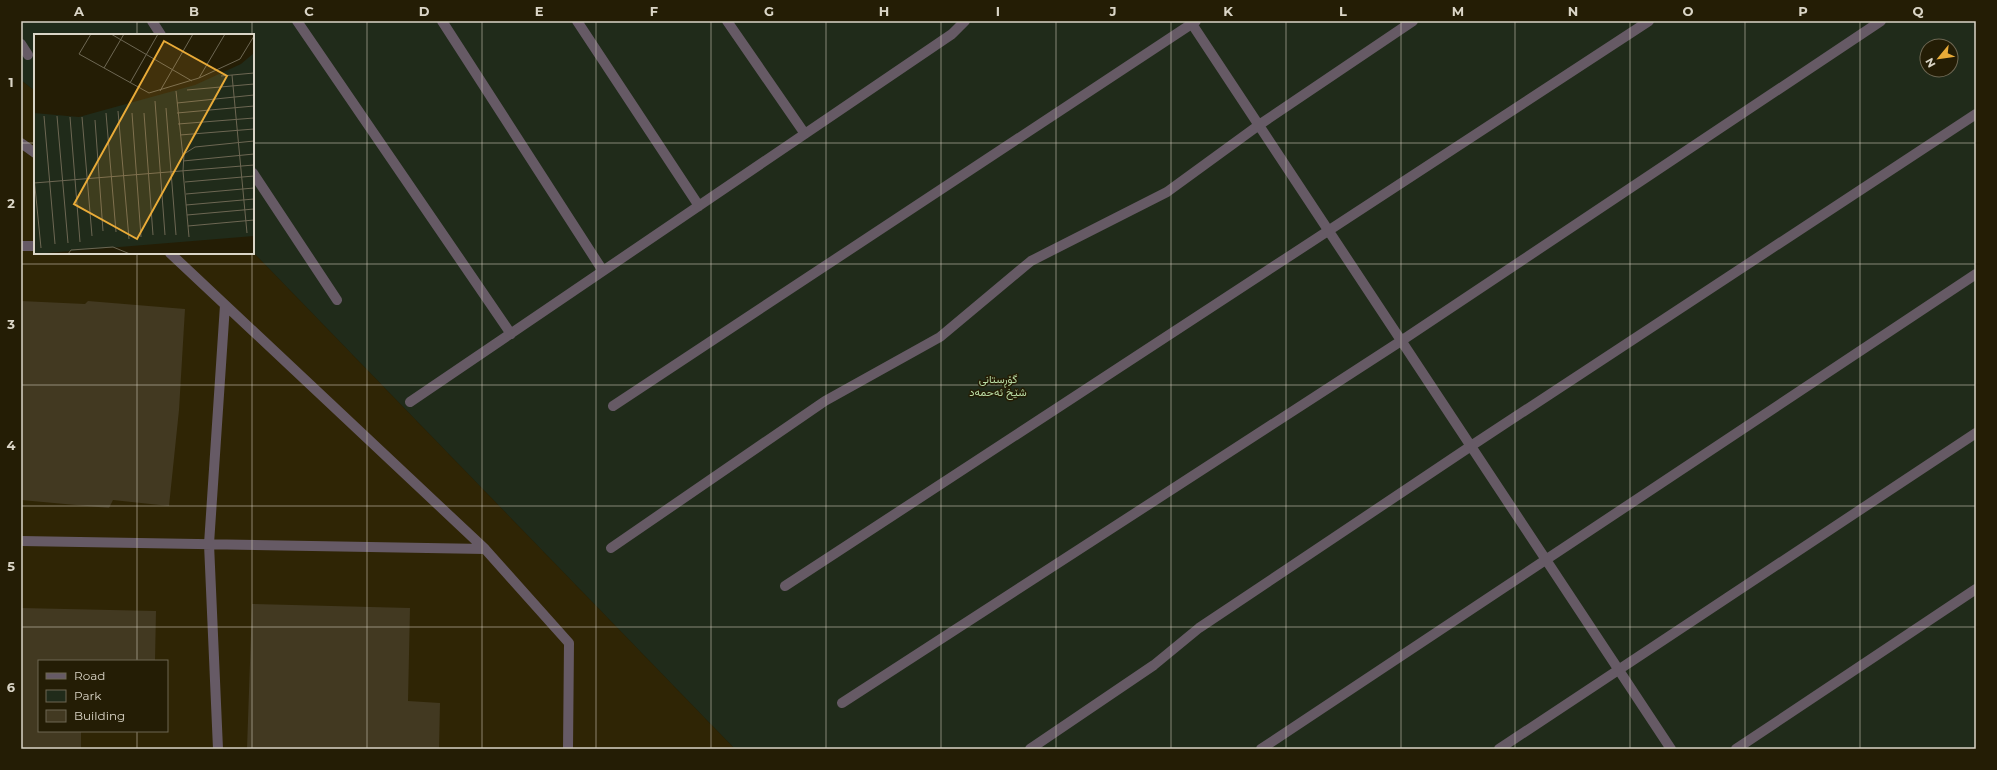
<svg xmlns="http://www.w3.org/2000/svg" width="1997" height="770" font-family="Montserrat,Vazirmatn,sans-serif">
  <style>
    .built { fill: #2f2505; fill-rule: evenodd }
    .green { fill: #202b1a; fill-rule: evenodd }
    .building { fill: #423921 }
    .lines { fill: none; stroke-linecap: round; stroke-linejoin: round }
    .minor { stroke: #665a65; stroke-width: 10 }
    .grid { fill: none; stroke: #dad5c7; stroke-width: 1; stroke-opacity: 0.55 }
    .labels { text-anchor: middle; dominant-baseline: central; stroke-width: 3; stroke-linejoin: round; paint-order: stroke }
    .park-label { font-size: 11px; fill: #b8dba4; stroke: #241d05 }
    .inset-road { fill: none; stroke: #6d6753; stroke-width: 1 }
    .view { fill: #e9ab38; fill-opacity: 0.15; stroke: #e9ab38; stroke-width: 2 }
    .inset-edge { fill: none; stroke: #dad5c7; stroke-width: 2 }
    .neatline { fill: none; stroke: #dad5c7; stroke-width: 1.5 }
    .grid-label { font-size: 13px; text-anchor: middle; font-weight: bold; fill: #dad5c7 }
  </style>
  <rect width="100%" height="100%" fill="#241d05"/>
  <path class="built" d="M21 80 35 91V253L253 252 735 749H21ZM39 661H167V731H39Z"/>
  <path class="green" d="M21 21H1976V749H735L253 252V35H35V91L21 80ZM1927 46H1951V70H1927Z"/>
  <path class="building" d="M21 301 85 304 88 301 185 309 179 410 169 506 113 500 109 508 21 500Z
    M252 604 410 608 408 701 440 703 439 749H247Z
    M21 608 156 611 155 661H39V731H81V749H21Z"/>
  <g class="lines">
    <path class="minor" d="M152 21 161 35
      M297 21 511 334
      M442 21 603 271
      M577 21 699 206
      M727 21 805 134
      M1190 21 1671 749
      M21 44 28 55
      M21 143 35 153
      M253 173 337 300
      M21 246H35
      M170 253 485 549 569 643 568 749
      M410 402 952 34 965 21
      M613 406 1196 21
      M21 541 485 549
      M611 548 825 401 940 337 1031 261 1167 192 1259 125 1413 21
      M785 586 1649 21
      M842 703 1401 341 1881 21
      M218 749 209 544 225 305
      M1030 749 1154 665 1199 628 1471 446 1976 114
      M1261 749 1976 274
      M1499 749 1976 433
      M1736 749 1976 589"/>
  </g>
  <path class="grid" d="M137 21V35M252 21V35M367 21V749M482 21V749M596 21V749M711 21V749M826 21V749M941 21V749M1056 21V749M1171 21V749M1286 21V749M1401 21V749M1515 21V749M1630 21V749M1745 21V749M1860 21V749M21 143H35M253 143H1976M137 253V661M252 253V749M21 264H1976M21 385H1976M21 506H1976M21 627H1976M137 731V749"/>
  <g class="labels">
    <g class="park-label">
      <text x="998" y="379">گۆڕستانی<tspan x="998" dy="13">شێخ ئەحمەد</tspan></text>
    </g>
  </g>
  <g transform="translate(34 34)">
    <rect width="220" height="220" fill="#241d05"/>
    <path d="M220 19V202L0 220V79L45 83 161 51 207 30Z" fill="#202b1a"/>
    <path class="inset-road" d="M57 0 45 20 115 59 165 44 206 25 220 2M77 0 158 47M70 34 90 0M198 41 213 199M187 42 220 39M165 44 191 0M96 49 124 0M153 56 220 50M126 57 159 0M142 57 149 123M121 67 131 201M143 69 220 61M132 74 142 201M84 77 95 205M72 79 82 198M98 79 107 203M110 79 119 201M143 79 220 72M10 82 21 210M23 82 34 209M36 83 46 208M48 83 58 202M61 86 69 197M144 90 220 84M146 101 220 95M149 127 220 120M0 143 7 214M151 148 220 142M0 149 220 131M152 160 220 154M152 171 220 165M153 181 220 175M154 192 220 186M155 203 149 137 150 120 161 113 220 107M34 220 37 216 79 213 96 220"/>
    <path class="view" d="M130 7 193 42 103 205 40 170Z"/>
    <rect width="220" height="220" class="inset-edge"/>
  </g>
  <rect width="1997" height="770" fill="none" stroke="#241d05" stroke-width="44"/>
  <rect x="38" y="660" width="130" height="72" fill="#241d05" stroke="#6d6753"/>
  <rect x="46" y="673" width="20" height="6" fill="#665a65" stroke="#6d6753"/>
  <text x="74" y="680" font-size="12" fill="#dad5c7">Road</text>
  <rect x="46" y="690" width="20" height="12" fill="#202b1a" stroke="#6d6753"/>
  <text x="74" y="700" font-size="12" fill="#dad5c7">Park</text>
  <rect x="46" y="710" width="20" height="12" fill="#423921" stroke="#6d6753"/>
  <text x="74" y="720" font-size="12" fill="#dad5c7">Building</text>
  <g transform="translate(1939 58) rotate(241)"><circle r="19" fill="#241d05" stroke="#6d6753"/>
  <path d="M0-3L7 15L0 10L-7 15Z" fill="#e9ab38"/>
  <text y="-6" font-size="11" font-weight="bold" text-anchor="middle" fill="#dad5c7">N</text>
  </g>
  <rect x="22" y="22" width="1953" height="726" class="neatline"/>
  <g class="grid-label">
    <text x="79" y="16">A</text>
    <text x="194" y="16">B</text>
    <text x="309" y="16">C</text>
    <text x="424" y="16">D</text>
    <text x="539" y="16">E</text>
    <text x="654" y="16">F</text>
    <text x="769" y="16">G</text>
    <text x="884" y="16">H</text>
    <text x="998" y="16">I</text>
    <text x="1113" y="16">J</text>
    <text x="1228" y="16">K</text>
    <text x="1343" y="16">L</text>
    <text x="1458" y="16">M</text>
    <text x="1573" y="16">N</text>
    <text x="1688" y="16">O</text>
    <text x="1803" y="16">P</text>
    <text x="1918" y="16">Q</text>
    <text x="11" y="87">1</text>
    <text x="11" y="208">2</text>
    <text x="11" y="329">3</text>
    <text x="11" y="450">4</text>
    <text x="11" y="571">5</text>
    <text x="11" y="692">6</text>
  </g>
</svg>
